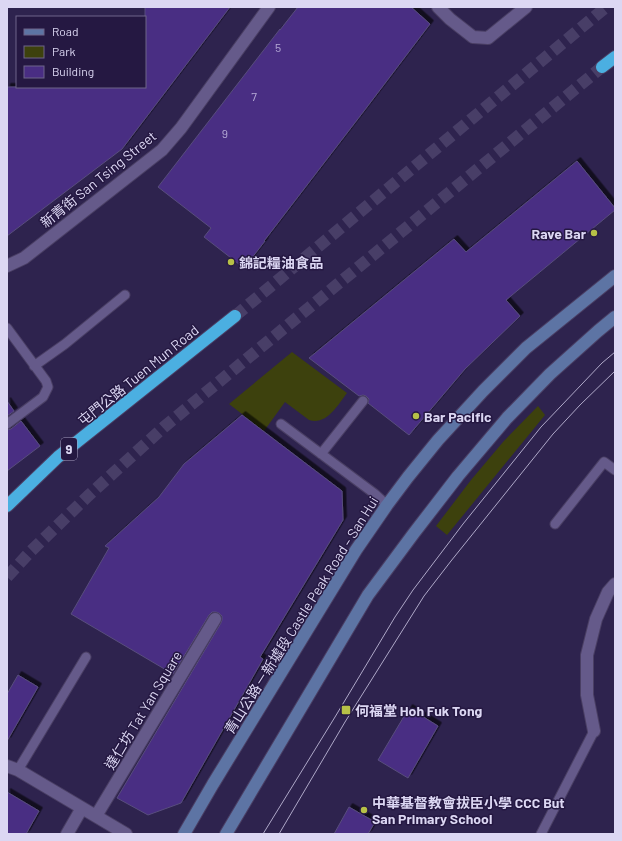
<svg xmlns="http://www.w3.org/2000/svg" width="622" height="841" font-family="Barlow,'Noto Sans TC',sans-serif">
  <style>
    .green { fill: #3d410d }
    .building { fill: #492d83; stroke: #584d7d; filter: url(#shadow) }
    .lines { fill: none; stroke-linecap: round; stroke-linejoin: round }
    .highway-tunnel { stroke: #483e67; stroke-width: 12; stroke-dasharray: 12 6; stroke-linecap: butt }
    .lane-casing { stroke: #4a3f64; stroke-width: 11 }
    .street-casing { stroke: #4a3f64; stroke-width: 14 }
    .secondary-casing { stroke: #4a3f64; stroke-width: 14 }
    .highway-casing { stroke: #4a3f64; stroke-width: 14 }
    .lane { stroke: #655a8a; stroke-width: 9 }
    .street { stroke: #655a8a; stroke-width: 12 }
    .secondary { stroke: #5d74a4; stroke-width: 12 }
    .highway { stroke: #4bafe1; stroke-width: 12 }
    .tram { stroke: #aea8c8; stroke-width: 1 }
    .poi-dot { fill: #b7c147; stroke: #251842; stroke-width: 1.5 }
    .labels { text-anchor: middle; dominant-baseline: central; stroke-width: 3; stroke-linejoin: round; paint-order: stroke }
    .number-label { font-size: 12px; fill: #b7acd7 }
    .shield { fill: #251842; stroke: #a59ebe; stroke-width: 1 }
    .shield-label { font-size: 13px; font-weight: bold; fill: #dcd7f3 }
    .street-label { font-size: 14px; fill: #dcd7f3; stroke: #251842 }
    .poi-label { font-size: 14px; font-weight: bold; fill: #dcd7f3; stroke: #251842; text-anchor: start }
  </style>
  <defs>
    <filter id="shadow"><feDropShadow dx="3.5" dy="-3.5" stdDeviation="0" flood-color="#0009"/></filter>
  </defs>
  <rect width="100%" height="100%" fill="#2e234e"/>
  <path class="green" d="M292 352 347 393C338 405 326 426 309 420L285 402 264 431 229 404Z
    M538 406 545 415 447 535 436 526 471 480 503 442Z"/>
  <path class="building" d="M145 7H230L122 149 7 236V87H145Z
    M298 7H411L430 24 367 107 264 241H265L244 268 204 237 211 228 158 187 280 29V30Z
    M577 161 615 208V210L506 300 520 316 465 369 409 435 368 403 369 399 366 396 363 395 359 396 309 358 454 239 466 252Z
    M7 401 14 411 7 416Z
    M242 415 342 491 343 520 260 657 263 659 181 803 148 815 117 798 221 623 222 620V616L219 613 216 612H212L209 615 173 674 71 614 109 548 105 546 159 497 184 464Z
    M21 421 40 446 7 471V430L11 429Z
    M18 675 38 687 7 741V694Z
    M409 708 438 726 408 778 378 760Z
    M7 792 39 811 26 834H7Z
    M349 807 375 822 368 834H334Z"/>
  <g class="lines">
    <path class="highway-tunnel" d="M235 316 606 7
      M7 577 30 552 88 496 164 427 260 348 602 67"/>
    <defs>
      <path id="lane" d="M7 328 46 381 48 387 43 397 7 424
        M34 366 65 344 125 295
        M281 424 375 494 387 505
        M321 454 363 401
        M555 524 604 462 615 470
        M18 770 86 657
        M541 834 594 731"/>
      <path id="street" d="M438 7 450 19 473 37 488 38 526 7
        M7 266 24 258 162 150 181 128 269 7
        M594 731 587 695V655L596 619 608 592 615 584
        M7 766 18 770 126 834
        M96 816 215 619
        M67 834 82 808"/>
      <path id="secondary" d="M184 834 213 784 356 550 387 505 408 477 438 440 483 391 526 348 615 276
        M226 834 368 595 414 533 458 476 507 418 550 374 598 331 615 317"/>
      <path id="highway" d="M602 67 615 57
        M7 506 58 457 235 316"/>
    </defs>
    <use href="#lane" class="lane-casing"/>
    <use href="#street" class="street-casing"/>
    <use href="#secondary" class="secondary-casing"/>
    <use href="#highway" class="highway-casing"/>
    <use href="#lane" class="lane"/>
    <use href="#street" class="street"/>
    <use href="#secondary" class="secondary"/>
    <use href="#highway" class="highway"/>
    <path class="tram" d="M263 834 335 717 395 617 413 590 463 524 541 427 602 363 615 352
      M279 834 345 722 424 596 451 561 553 434 580 405 615 371"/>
  </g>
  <g class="poi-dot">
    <circle cx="594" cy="233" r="4"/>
    <circle cx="231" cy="262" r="4"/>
    <circle cx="416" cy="416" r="4"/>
    <rect x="341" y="705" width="10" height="10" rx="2"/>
    <circle cx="364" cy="810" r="4"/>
  </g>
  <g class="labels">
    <g class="number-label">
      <text x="278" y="47">5</text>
      <text x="254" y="96">7</text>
      <text x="225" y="133">9</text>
    </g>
    <rect class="shield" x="61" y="438" width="16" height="22" rx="3"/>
    <g class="shield-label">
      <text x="69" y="449">9</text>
    </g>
    <g class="street-label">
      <text transform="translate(98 179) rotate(-39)">新青街 San Tsing Street</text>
      <text transform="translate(138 375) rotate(-39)">屯門公路 Tuen Mun Road</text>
      <text transform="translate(301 615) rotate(-58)">青山公路－新墟段 Castle Peak Road – San Hui</text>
      <text transform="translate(143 710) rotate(-59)">達仁坊 Tat Yan Square</text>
    </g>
    <g class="poi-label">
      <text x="586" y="233" text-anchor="end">Rave Bar</text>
      <text x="239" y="262">錦記糧油食品</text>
      <text x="424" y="416">Bar Pacific</text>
      <text x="355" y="710">何福堂 Hoh Fuk Tong</text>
      <text x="372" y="802">中華基督教會拔臣小學 CCC But<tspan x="372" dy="16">San Primary School</tspan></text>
    </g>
  </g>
  <rect width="622" height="841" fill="none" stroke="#dcd7f3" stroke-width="16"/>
  <rect x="16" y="16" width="130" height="72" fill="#251842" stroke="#6e6489"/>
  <rect x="24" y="29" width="20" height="6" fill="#5d74a4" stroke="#6e6489"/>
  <text x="52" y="36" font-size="12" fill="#dcd7f3">Road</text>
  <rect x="24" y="46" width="20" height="12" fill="#3d410d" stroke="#6e6489"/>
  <text x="52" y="56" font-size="12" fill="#dcd7f3">Park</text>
  <rect x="24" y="66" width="20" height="12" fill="#492d83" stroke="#6e6489"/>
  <text x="52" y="76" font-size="12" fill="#dcd7f3">Building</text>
</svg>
